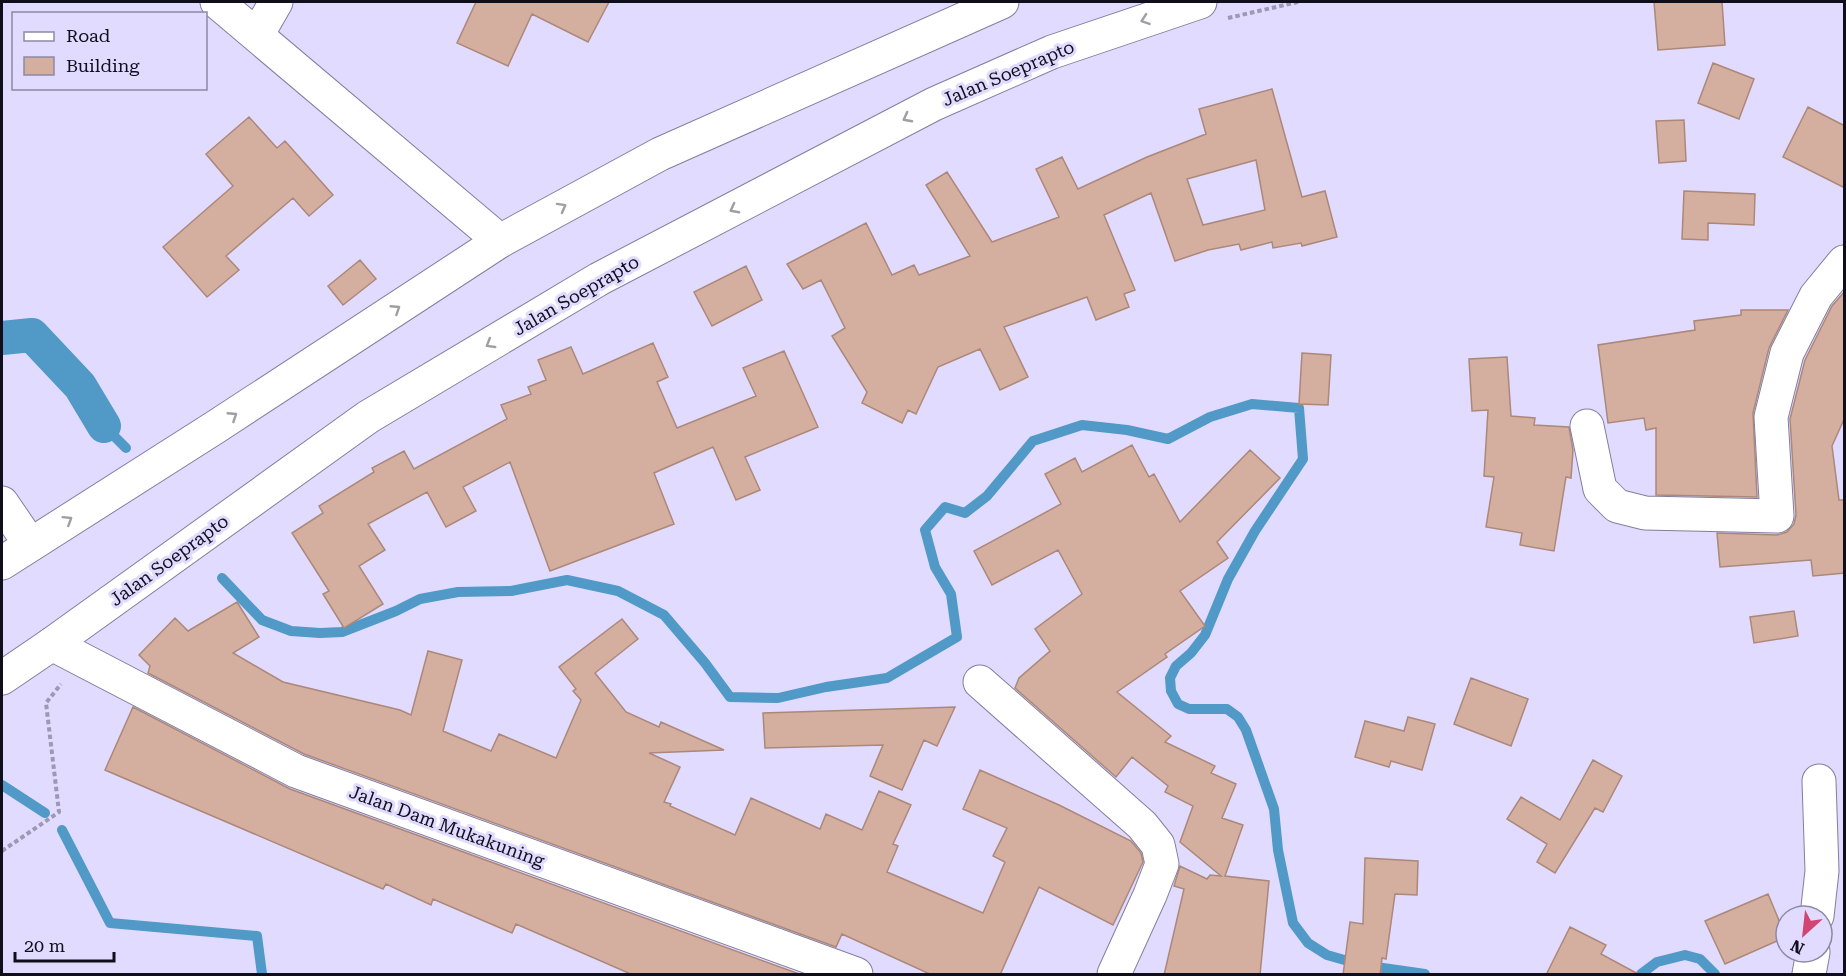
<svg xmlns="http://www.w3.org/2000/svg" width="1846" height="976" font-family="'Roboto Serif',serif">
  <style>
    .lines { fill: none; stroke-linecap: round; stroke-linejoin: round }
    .stream { stroke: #5199c6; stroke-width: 10 }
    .canal { stroke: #5199c6; stroke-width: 34 }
    .building { fill: #d4ae9f; stroke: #ac887a; stroke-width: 1.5; fill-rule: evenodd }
    .minor-casing { stroke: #837e9e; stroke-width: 35 }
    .highway-casing { stroke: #837e9e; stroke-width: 35 }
    .path { stroke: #9d98b4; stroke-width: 4; stroke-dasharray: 4.5 3; stroke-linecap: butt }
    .minor { stroke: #fff; stroke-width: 33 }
    .highway { stroke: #fff; stroke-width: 33 }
    .oneway { stroke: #9f9fa3 }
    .labels { text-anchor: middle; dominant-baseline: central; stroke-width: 6; stroke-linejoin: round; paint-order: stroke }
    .street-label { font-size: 18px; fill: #100e1a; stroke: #e1dbff }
  </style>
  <rect width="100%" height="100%" fill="#e1dbff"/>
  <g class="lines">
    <path class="stream" d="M104 426 126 448
      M222 578 262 620 291 631 320 633 342 632 396 611 420 599 458 592 511 591 567 580 618 591 664 615 705 663 730 697 778 698 826 687 887 678 957 637 951 594 935 567 925 530 945 507 965 513 987 496 1033 441 1082 425 1127 430 1168 439 1210 417 1252 404 1299 408 1303 459 1255 531 1228 579 1205 635 1191 653 1176 666 1170 678 1171 691 1178 704 1189 709H1227L1238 717 1246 730 1274 809 1278 850 1293 923 1308 943 1327 955 1362 965 1425 974
      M2 785 45 813
      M62 830 110 923 257 936 262 974
      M1641 974 1657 962 1685 955 1700 959 1715 974"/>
    <path class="canal" d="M2 338 32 335 80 386 104 426"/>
  </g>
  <path class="building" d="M476 2H609L588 42 532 14 508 66 457 43Z
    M1654 2H1722L1725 45 1658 50Z
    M1713 63 1754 79 1739 119 1698 103Z
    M1272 89 1302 197 1325 191 1337 237 1302 246 1301 243 1273 248 1272 242 1241 250 1239 244 1208 250 1175 261 1151 193 1104 215 1135 290 1124 294 1129 307 1096 320 1087 297 1004 327 1028 377 1000 390 980 349 938 367 916 414 908 410 902 423 862 403 867 392 832 336 845 328 821 280 803 289 787 264 866 223 892 275 914 265 919 275 970 256 926 185 947 172 992 242 1059 217 1036 169 1062 157 1078 189 1147 157 1206 134 1199 109ZM1256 160 1265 210 1203 225 1187 179Z
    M1808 107 1845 126V188L1783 157Z
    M249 117 277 148 285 141 333 195 309 216 293 198 226 256 239 270 207 297 163 247 233 186 206 154Z
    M1684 120 1686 161 1659 163 1656 121Z
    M1684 191 1755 194 1754 225 1708 223V240L1682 239Z
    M360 260 376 279 343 305 328 286Z
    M746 266 762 300 712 326 694 292Z
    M1845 291V417L1832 446 1839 500H1845V573L1813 576 1811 560 1720 567 1717 533 1777 535 1787 532 1794 524 1796 515 1790 419 1805 360 1832 306Z
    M1741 310H1788L1769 348 1753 413 1757 497 1656 495V428L1646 430 1644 418 1608 423 1598 345 1695 330 1694 321 1741 315Z
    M653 343 668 377 657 382 677 428 756 396 743 368 784 351 818 427 745 457 760 490 736 500 713 447 654 473 674 524 550 571 510 462 463 487 476 511 446 527 427 492 368 524 385 550 359 566 383 604 344 628 323 594 329 591 292 533 323 513 319 506 374 472 372 468 404 451 414 469 507 419 501 405 531 394 528 387 546 380 538 360 571 347 583 374Z
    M1302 353 1331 355 1328 405 1299 404Z
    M1507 357 1511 416 1535 418 1534 425 1569 427 1573 450 1571 478 1566 477 1554 551 1520 545 1522 533 1486 527 1494 477 1484 476 1488 410 1472 411 1469 359Z
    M1132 445 1149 477 1154 474 1180 522 1250 450 1280 478 1217 542 1228 558 1180 591 1205 626 1165 654 1167 657 1117 692 1171 736 1165 742 1215 766 1211 773 1236 784 1222 818 1243 825 1225 876 1269 881 1260 975H1164L1184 889 1174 886 1180 866 1207 879 1210 875 1221 876 1180 842 1193 806 1165 792 1168 786 1132 757 1116 777 1015 688 1019 678 1050 651 1035 629 1082 594 1058 550 992 585 974 551 1061 504 1045 474 1075 458 1082 472Z
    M237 602 259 637 233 653 283 682 400 710 411 715 428 651 462 660 443 731 491 751 499 734 556 758 581 700 573 691 576 689 559 667 622 619 638 639 595 673 626 712 659 727 661 722 724 750 649 753 680 767 664 802 671 804 670 806 735 835 751 798 820 829 826 814 862 830 879 791 911 805 893 844 898 846 887 872 983 913 1005 862 993 856 1007 828 963 809 980 770 1059 805 1131 841 1141 853 1143 862 1113 925 1039 887 1000 975H932L842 934 836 947 304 754 148 673 150 666 139 655 175 618 188 631Z
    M1794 611 1798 636 1754 643 1750 617Z
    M1471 678 1528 699 1511 746 1454 724Z
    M133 707 290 789 802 975H633L516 924 512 933 433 899 431 905 386 884 383 889 105 770Z
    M955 707 937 746 924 740 902 790 870 776 883 745 765 748 763 713Z
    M1408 717 1435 724 1422 770 1391 761 1389 767 1355 757 1365 721 1404 731Z
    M1593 760 1622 776 1603 812 1595 808 1555 873 1537 862 1547 844 1507 819 1521 797 1560 820Z
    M1365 858 1418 861 1417 895 1395 894 1386 959 1382 958 1380 975H1343L1350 922 1363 924Z
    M1768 894 1786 937 1725 964 1705 921Z
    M1570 927 1606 945 1601 954 1640 975H1546Z"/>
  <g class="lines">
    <defs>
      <path id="minor" d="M217 2 500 241
        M257 35 276 2
        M1587 426 1600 489 1617 506 1645 513 1777 516 1771 417 1787 353 1816 296 1844 262
        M2 503 30 544
        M52 644 296 771 856 974
        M980 682 1142 825 1158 845 1162 864 1150 895 1114 974
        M1817 916 1822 871 1819 781
        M1809 974 1813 952"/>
      <path id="highway" d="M2 563 214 428 500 241 660 154 1002 2
        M2 678 52 644 368 417 599 279 934 104 1052 52 1200 2"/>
    </defs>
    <use href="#minor" class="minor-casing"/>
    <use href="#highway" class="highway-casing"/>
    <path class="path" d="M1228 18 1298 2
      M2 851 59 812 46 703 61 684"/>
    <use href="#minor" class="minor"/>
    <use href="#highway" class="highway"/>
  </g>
  <defs><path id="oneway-chevron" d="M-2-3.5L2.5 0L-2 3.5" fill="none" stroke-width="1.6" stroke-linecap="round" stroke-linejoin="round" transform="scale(1.5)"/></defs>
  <g class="oneway">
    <use href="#oneway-chevron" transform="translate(1145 20) rotate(161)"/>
    <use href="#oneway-chevron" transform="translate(907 118) rotate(152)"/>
    <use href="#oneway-chevron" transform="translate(562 207) rotate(-29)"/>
    <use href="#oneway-chevron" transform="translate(734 209) rotate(152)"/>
    <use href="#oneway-chevron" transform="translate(396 309) rotate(-33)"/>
    <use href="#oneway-chevron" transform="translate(490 344) rotate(149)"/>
    <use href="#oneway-chevron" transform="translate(233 416) rotate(-33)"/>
    <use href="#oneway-chevron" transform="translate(68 520) rotate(-32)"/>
  </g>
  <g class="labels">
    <g class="street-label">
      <text transform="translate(1008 73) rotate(-23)">Jalan Soeprapto</text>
      <text transform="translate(576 295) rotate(-30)">Jalan Soeprapto</text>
      <text transform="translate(169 560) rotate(-36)">Jalan Soeprapto</text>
      <text transform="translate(447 826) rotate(20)">Jalan Dam Mukakuning</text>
    </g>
  </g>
  <rect width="1846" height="976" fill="none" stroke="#100e1a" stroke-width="6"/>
  <rect x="12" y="12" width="195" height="78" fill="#e1dbff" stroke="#8d89a3" stroke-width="1.5"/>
  <rect x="24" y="32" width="30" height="9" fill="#ffffff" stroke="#8d89a3" stroke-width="1.5"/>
  <text x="66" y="42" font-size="18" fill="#100e1a">Road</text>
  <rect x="24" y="57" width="30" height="18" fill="#d4ae9f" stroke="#8d89a3" stroke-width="1.5"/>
  <text x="66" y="72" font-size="18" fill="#100e1a">Building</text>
  <g transform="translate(1804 934) rotate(207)"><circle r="28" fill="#e1dbff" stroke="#8d89a3" stroke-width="1.5"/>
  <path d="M0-4.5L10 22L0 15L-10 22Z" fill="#d14474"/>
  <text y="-9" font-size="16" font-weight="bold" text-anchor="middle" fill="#100e1a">N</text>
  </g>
  <path d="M15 952v9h99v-9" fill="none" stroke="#100e1a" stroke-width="3"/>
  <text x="24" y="952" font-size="18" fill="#100e1a" stroke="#e1dbff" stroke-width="4.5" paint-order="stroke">20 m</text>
</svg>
